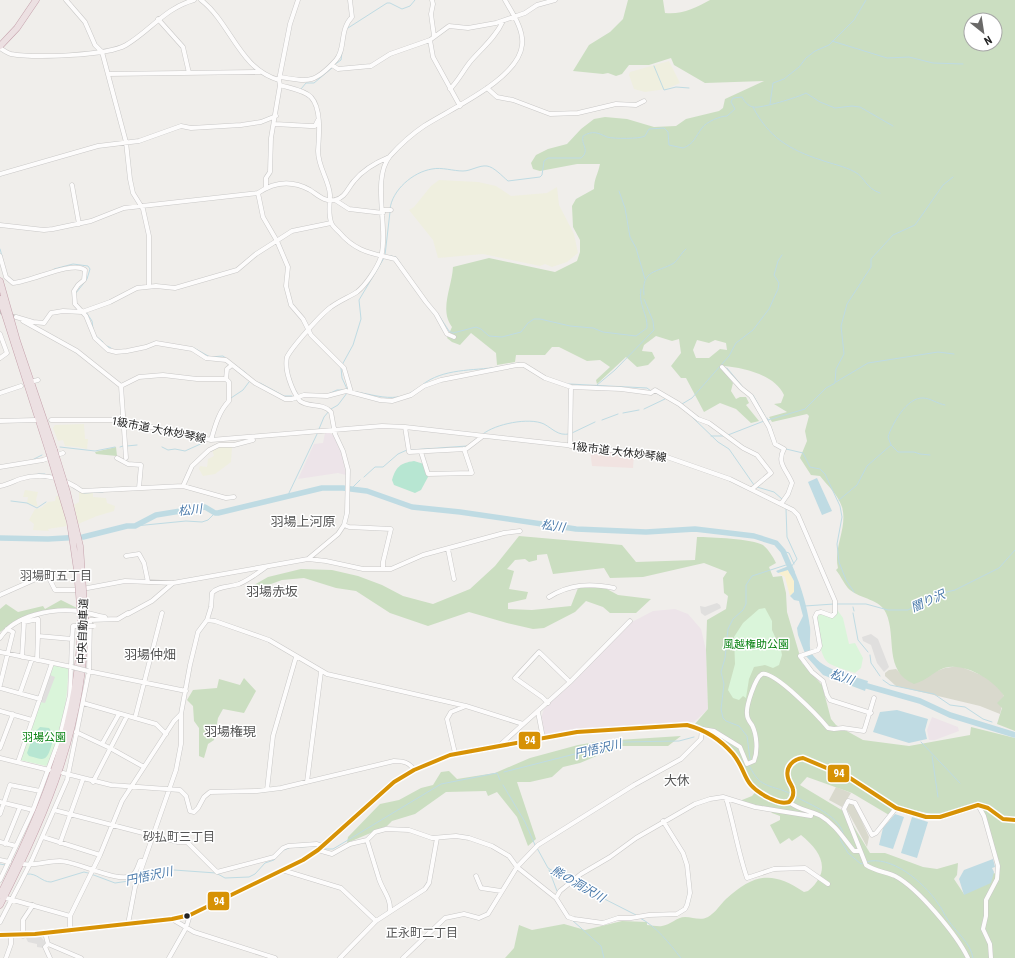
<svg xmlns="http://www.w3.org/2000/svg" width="1015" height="958" font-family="'Roboto Condensed','Noto Sans JP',sans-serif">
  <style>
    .commercial { fill: #f1e3e1 }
    .industrial { fill: #ede4e9 }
    .construction { fill: #d9d9cd }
    .farmland { fill: #efefdf }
    .forest { fill: #cbdec1; fill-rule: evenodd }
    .sand { fill: #f8f0d0 }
    .park { fill: #daf5da }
    .pitch { fill: #b7e6d2 }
    .parking { fill: #e0dfde }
    .water { fill: #bfdbe3 }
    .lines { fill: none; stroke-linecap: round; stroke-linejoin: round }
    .stream { stroke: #bfdbe3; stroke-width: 1 }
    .river { stroke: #bfdbe3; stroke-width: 5.5 }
    .minor-tunnel { stroke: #c7c5c3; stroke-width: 4; stroke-dasharray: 4 2; stroke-linecap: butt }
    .minor-casing { stroke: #c9c8c7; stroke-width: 5 }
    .major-casing { stroke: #a79c86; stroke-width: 6 }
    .highway-casing { stroke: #c5a2ac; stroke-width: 7 }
    .minor { stroke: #fdfcfc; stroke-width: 4 }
    .major { stroke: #f3ede7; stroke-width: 5.5 }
    .highway { stroke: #ece0e2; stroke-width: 6 }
    .minor-bridge-casing { stroke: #c9c8c7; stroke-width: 5; stroke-linecap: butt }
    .highway-bridge-casing { stroke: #c5a2ac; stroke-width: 7; stroke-linecap: butt }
    .minor-bridge { stroke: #fdfcfc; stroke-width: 4 }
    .highway-bridge { stroke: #ece0e2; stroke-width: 6 }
    .bus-1-casing { stroke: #fff; stroke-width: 7 }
    .bus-1 { stroke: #d79205; stroke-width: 4 }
    .bus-dot { fill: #222; stroke: #fff; stroke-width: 1.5 }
    .labels { text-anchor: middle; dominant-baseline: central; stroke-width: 3; stroke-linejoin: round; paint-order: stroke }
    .street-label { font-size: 11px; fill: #222; stroke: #fff }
    .park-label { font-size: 11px; fill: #0c8416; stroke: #fff }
    .water-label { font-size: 12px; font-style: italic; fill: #4a7aab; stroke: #fff }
    .neighbourhood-label { font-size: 12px; fill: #555; stroke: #fff }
    .quarter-label { font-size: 13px; fill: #555; stroke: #fff }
    .line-badge { stroke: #fff; stroke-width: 1.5 }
    .badge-label { font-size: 11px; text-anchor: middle; font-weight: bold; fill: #fff }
  </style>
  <rect width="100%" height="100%" fill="#f0eeeb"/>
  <path class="commercial" d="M590 450 634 455 633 468 592 466Z"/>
  <path class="industrial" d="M325 433H330L333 435 341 449 346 475 338 473 298 479 314 444 323 443Z
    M675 609 688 614 701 629 706 650 708 709 694 722 589 729 545 736 541 718 544 709 632 622 653 611Z
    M932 717 958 727 959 731 935 740H929L927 730Z"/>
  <path class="construction" d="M959 666 986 677 999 688 1004 696 1000 714 980 706 896 686 885 676V673L889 670 896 669 909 681 945 668Z
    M836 787 851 793 842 807 829 800Z
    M849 803 854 804 869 837 867 847 846 808Z"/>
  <path class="farmland" d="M669 61 680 83 666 89 645 92 634 89 629 75 630 72Z
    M439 180 478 182 496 186 511 196 547 193 557 187 559 205 574 234 578 253 567 262 552 267 545 264 540 266 483 254 438 258 433 240 409 210 414 207 431 186Z
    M84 424 85 439H88L87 449 78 447 65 446 63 440 58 441 53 428 55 425Z
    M219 447H232L231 462 215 474 203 476 199 469 200 466 207 467 208 459 214 456 212 450Z
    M25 490 38 492 36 500 38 507 27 503 28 497H23Z
    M79 492 93 493V497L106 498 107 503 115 506 114 511 97 516 78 524 74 505 79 502Z
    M56 496H61L67 526 48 529 49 531 33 530 34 524 29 520 35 509 41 508 48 502 55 501Z"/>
  <path class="forest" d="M628 0H663L665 13C681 15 696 8 710 0H1015V731L997 724 1002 708 997 703 1004 696C993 679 964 662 944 668 933 672 926 681 914 684 883 671 897 637 886 613 880 599 861 599 850 590 845 586 841 576 836 570L838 568C833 548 848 527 842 507 838 495 828 486 820 476L811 475 800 458 807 441 805 431 809 416 807 414 772 422 769 417 787 412 774 404 781 403 784 395C775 375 745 368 724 366L727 375 733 383 731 391 736 399 740 397H746L749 403 746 405 759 421 751 423 736 409 720 403 704 412 686 378H681L671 366 681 353 679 339 672 341 656 336 644 345 642 351 652 352 655 358 648 365 637 367 626 357 597 384 596 380 610 367 600 360 587 361 559 347H552L545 355H516L515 362 497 365 496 353 471 333 460 345 452 342 447 338 452 327C439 310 452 287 453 267L489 258 555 272 577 261 580 252V240L573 227 572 206 576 199 594 189C594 179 598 174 600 164H577L540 171 533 169 531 163 536 155 548 149 567 144 581 129 594 119 605 117 627 119 654 127 676 126 686 119 719 111 723 108 725 99 764 81 705 83 674 65 671 58 649 65H629L622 74 616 76 608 73 603 74 573 71 589 45 610 32 623 19ZM971 20H995V44H971ZM697 340 709 343 715 340 726 343 727 350 720 349 709 358H696L693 350Z
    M116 447 117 456 96 454 95 452Z
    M519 536 622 545 636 562 695 560 697 537C710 537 753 539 763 545 769 550 773 557 776 563L769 567 773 577 782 576 786 593 787 612 802 663 822 685 831 719 836 725 863 740 909 746 970 735 971 727 1015 738V958H505L514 948 519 925 532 930 564 924 585 930 622 921 647 922V925C652 925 658 927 662 926 670 925 677 917 685 917 693 917 700 921 708 917 715 913 720 905 726 899 754 874 772 870 804 892L808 891C832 871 822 852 801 835L792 841 789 838 780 844 770 825 780 820V816L772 813 769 809 737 802 752 796 758 789C743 776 748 770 739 758 728 743 712 730 694 725L708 709 706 650 707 620 726 609 728 596 724 593 723 578 727 572 704 563 643 577 610 578 604 568 553 574 547 554 537 555V560L529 562 525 559 515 560 507 569 514 571 509 589 528 592 526 599 508 603V609L532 610 571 606 578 588H605L618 595 651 599 636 613H610L603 607 586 601 575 612 544 628 533 629 507 623 469 612 428 626 390 613 356 591 336 588 304 578 282 580 252 591V586L268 577 301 569 332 570 358 576 382 585 403 596 433 604 470 589 495 566ZM807 777 852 793 889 815 896 806 931 814H941L980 804 997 855 1000 874 992 873 964 894 954 879 957 875 958 863 937 869 923 867 885 853H870L845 812 800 785Z
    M61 600 77 608C50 609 21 615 0 632V609L6 604 18 612 43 606 45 609Z
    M244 678 256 691 244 713 223 709 218 718 214 740 208 744 204 758 199 756V728L194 721 193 706 187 700 193 690 217 688 219 679 240 685Z
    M681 736 668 746H620L580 763 563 767 552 777 530 782H517L536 839 528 846 517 817 497 792 488 796 486 791 446 792 415 814 392 821 387 826 347 843 348 837 380 804 399 800 421 788 433 785 441 772 449 771 457 779 495 773 530 758 578 745 602 741Z"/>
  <path class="sand" d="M786 570H788L794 581V592L790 596 785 577 778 573Z"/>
  <path class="park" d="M765 608 772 621V630L781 650 782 655 779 665 773 668 765 665 754 667 749 679 746 698 743 696 739 700 733 698 728 690 735 664 734 637 743 623 759 609Z
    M836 608 843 618 849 644 855 643 863 658 861 668 855 673C847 670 838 668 830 664 818 658 818 626 817 613L832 616Z
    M53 665 68 668C69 688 61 753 46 766L20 760Z"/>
  <path class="pitch" d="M414 461 424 464 428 477 421 490 415 493 394 485 392 480C396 467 400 463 414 461Z
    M40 727 49 728 54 735C55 740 52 742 51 747 46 762 44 760 29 756L27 753 34 733Z"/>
  <path class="parking" d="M717 603 720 605 721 608 705 616 701 613 700 606 705 607Z
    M871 634 878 639 889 667 884 672 877 663 871 645 863 641 862 637Z
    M50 675 55 677 45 703 40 702Z
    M41 937 46 943 44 948 37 947V944L28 942 26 938Z"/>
  <path class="water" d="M817 478 832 511 822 515 808 482Z
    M791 565C800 580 808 610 810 627 811 635 808 649 812 654 823 670 850 675 868 681L865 691 823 675 806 656 798 635 797 628 803 616 799 601 794 600 790 596 794 592V581L788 570 778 573 776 571Z
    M897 710 928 719 925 730 927 739 909 743 873 732 880 712Z
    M895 814 904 817 893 849 879 845 883 828Z
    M912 817 928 822 917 858 901 853Z
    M993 859 995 867 992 868 994 872 991 883 964 895 959 879 964 870Z"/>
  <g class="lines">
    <path class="stream" d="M348 28 387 3H390L402 9 410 6 415 0
      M832 41 887 58 909 57 933 63 963 64
      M334 65 341 60 342 52
      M654 66 664 90 676 87 689 88
      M301 89 306 83H314L332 68
      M770 104 773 83 784 79 799 67 806 58 815 51 829 45 854 20 866 0
      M753 107C768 137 790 150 821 160 832 164 844 166 855 172 866 178 865 188 880 193
      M619 191 625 208 630 237 636 248 645 279
      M390 209C392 190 413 172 432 169 442 167 453 171 463 171 471 171 479 165 487 166 494 167 502 176 508 181L540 177 542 175 544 161 548 158H581L584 155C588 148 581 144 583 136 593 130 598 133 607 137 614 139 640 139 645 136L649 129 664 128 668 132 669 145 683 148C694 144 695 137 702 128 706 122 720 116 727 116L735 109 731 102 733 98 742 97C744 101 748 106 753 107 760 109 799 97 806 93L820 102 835 108 852 106 860 107 893 126
      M0 249 2 256
      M385 255 390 212
      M391 256 396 257 409 276
      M54 269 73 264 88 266 90 269 87 279 76 293
      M644 295C641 269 657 273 674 263 677 261 682 252 686 249
      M86 312 92 321 93 329
      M438 314 449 331 453 333 476 327 481 329 489 336 502 337 521 332 528 323 534 319H540L570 326 593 328 603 332 636 336 647 328C648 314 638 305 641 289
      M96 336 103 342
      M107 346 111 348
      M194 348 210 357 223 356 227 359
      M231 362 246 373
      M342 365 353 345 361 319 359 300 384 258
      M503 366 519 363
      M341 368 342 378 347 389
      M727 368 742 386
      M836 382 868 363 938 352 954 354
      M260 383 284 396H292
      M569 384 647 388 651 391
      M422 385C443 368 473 371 498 367
      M597 385 615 370 654 330 653 321 644 299
      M356 392C371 394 383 399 398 397
      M654 392 660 395
      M328 394 337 390H345
      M409 394 415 390
      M753 395 765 416
      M231 398 243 390 249 382
      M682 404 692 398 729 356 736 343 753 330 769 309 778 289 779 283 774 275 778 261 782 255
      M331 409 338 405 347 393
      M644 409 665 399
      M623 413 639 410
      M691 416 718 442 729 449 754 485
      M767 418 772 430
      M602 420 618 414
      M768 420 805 409 826 388 835 383 836 369 844 354 841 326 847 304 871 267V259L893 235 915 225 943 185 953 177
      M319 429 324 417 329 411
      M572 433 595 422
      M483 434C495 424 529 417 544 424 553 429 558 436 569 434
      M728 435 764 421
      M711 436H723
      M127 446 137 445
      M60 447 95 451 115 447
      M120 447 123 446
      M162 447 168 450 175 449 185 451 205 442
      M786 449 803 453 810 467 820 469 825 474 840 506 842 517 837 544 839 562 846 580 854 592
      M410 450 467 446
      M930 455 920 454 914 452H898L891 445 888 437C892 424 907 397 923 398 930 398 938 404 945 405
      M32 460 42 455
      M38 474H45
      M364 477 375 467H383L398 454 407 450
      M757 487 774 492 782 499
      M351 489 360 480
      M84 493 103 492
      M288 495 318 432
      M839 500 857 485 867 466 891 445
      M11 501 27 503 37 508 46 502
      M786 509 787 537 797 559 791 567
      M135 526 186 521 202 522 208 520 215 513
      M783 551 789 553 794 564
      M837 604H866L888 610H908L934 595 955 590 999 568 1015 550
      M805 606 834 604
      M853 607 854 611
      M853 613 858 640 868 652
      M870 655 871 663 880 676
      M883 680 890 685 934 694 950 705 965 707 983 719 992 722
      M921 742 960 783
      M932 756 938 797
      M750 759 747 736 739 726 726 721 723 718 721 709 724 684 721 672 725 658 728 629 733 619 743 610 746 604V585L752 576 789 564
      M750 767C761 790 772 784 791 794
      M504 772 622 742 679 741 694 737
      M503 785 525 822 535 845
      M796 797C811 805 838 815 843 833
      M841 837 840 839 848 853 861 864 863 863
      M299 847 316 846
      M537 848 548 868 570 881
      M323 849H333L441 784 497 773 500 780
      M866 862C891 854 924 883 937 902 942 908 944 915 948 920 956 932 971 943 973 958
      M0 864 5 865
      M549 870 557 891
      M27 874C38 873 41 882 51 882L84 872 88 873
      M91 874 115 883 136 880
      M139 879 174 870 216 873 225 878 249 877 255 874 265 863 274 860 284 850 289 848
      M573 883 636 915
      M640 918C657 927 669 943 681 958
      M572 920 601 946 604 958"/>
    <path class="river" d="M0 538 48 539 83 537 127 526H135L156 515 205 507 215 513H218L322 488H343L367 491 412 507 460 512 576 529 646 532 695 529 754 536 776 543 783 551 792 572
      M860 684 920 701 950 715 1015 735"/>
    <path class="minor-tunnel" d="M0 312 16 317"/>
    <defs>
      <path id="minor" d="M66 0 85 22 95 45 102 52 126 142 130 179 133 193 143 209 149 236V286
        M201 0C231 23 239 69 279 80
        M432 0 433 4 431 14 434 36
        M158 19 183 47 189 73
        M430 40 433 57 460 106
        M0 48C3 50 7 53 11 54 33 58 107 56 126 45 150 31 165 8 194 0
        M332 65 338 69 371 66 390 54 430 40 449 26 468 28 496 23 525 13 537 5 555 0
        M108 74 260 72
        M280 77C310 82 315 83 336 60 346 49 339 30 352 17L350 0
        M280 85C289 88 304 90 311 97 322 109 319 136 318 151 318 167 329 180 330 195 330 204 328 213 331 222 332 226 336 229 339 232 356 252 371 253 395 259L426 302 436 314 447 334 454 337
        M487 88 497 97 513 100 550 114 578 113 616 104 636 105 644 101
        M450 89C458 81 463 71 470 62 481 49 496 37 503 21
        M275 124 310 126H315L318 120
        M0 174 98 146 139 141 181 126 191 128 241 125 261 122 276 116
        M72 185 79 224
        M266 188V178L270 172 271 138 280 85 279 80 290 24 298 0
        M258 193 263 217 277 241 288 267 286 286 291 305 303 319 311 335 344 368 351 392
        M335 200 349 209 383 213
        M383 210H391
        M0 225 44 230 53 229 91 221 124 208 258 193C274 182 292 180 310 190 318 195 324 202 335 200 346 197 347 189 354 181 362 171 377 162 389 157
        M0 256 6 277 13 283C32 282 72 260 85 270L84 280 78 285 74 291 75 304 86 316 95 338 108 350 116 352 127 351 146 347 156 343 192 349 206 358 226 360 255 383 285 399H292L304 395 327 396 346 391 380 400 392 401 411 395 424 386 441 380 517 365H524L545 378 571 387 621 389 651 393 655 390 679 404 698 419 709 423 743 448 757 455 771 473 752 489
        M16 317 33 322 44 323 51 313 63 311 82 312 110 302 137 288 156 286 175 288 237 270 256 254 292 231 331 223
        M23 321 77 351 121 386
        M0 334 7 353 0 358
        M722 367 741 388 751 396 769 427 775 444 784 449C776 463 787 470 792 483L788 494 781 504
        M226 379 227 369 232 365
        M34 381 38 380
        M121 386 139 377 163 375 197 379H226L229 382V401C219 411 215 426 211 440
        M121 386 126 458
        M0 393 21 386
        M51 420H119L211 440 382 426 405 427 664 456 730 479 793 510 798 515 835 601V613L832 616 821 612 817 613 815 617 820 646 818 650 800 656 812 672 823 681 827 695 830 700 871 713
        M0 421 36 420
        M405 427 409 452 466 449 483 436
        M570 446 571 387
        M421 452 428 474 472 473 464 449
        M117 458 128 464 141 465 139 488
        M0 467 43 460 63 453
        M0 486C7 485 14 481 20 479 42 472 64 478 82 491L183 486 226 498 234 497
        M183 486 192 466 209 450 219 445H234L253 440
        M344 525 349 527 391 529 383 562V569
        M448 549 454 579
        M126 556 139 554 144 563 148 582
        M308 559 338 534 344 525 347 513 348 470 343 451 335 434 331 412C322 402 309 408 300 401 292 391 284 370 287 357 292 347 321 314 331 307 339 301 349 297 357 292 366 285 377 268 381 257 389 227 371 179 390 156 400 145 412 134 424 126 450 109 519 79 522 45 524 29 512 13 505 0
        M0 595 45 575 48 576 55 590H77L125 581 173 583 308 559 326 561 363 569H391L423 555 504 533 520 531
        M549 597C570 584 590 583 614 588
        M128 614 152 601 173 583
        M207 620 215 621 269 640 327 674 466 706 523 724
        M0 638C14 615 53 608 78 611 87 612 96 616 105 617
        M72 639 73 626H75
        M0 652 72 667
        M22 657 24 622 38 619V636
        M88 671 186 691
        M0 685 13 632 7 629
        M0 688 40 699
        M20 693 32 659
        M83 703 156 724 166 734
        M548 703 542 697 515 678 539 652 570 682
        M0 711 32 720
        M538 712 543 738
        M135 718 162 613
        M76 732 110 748 144 767
        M102 744 119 714
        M500 745 570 682 630 621
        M0 748 13 714
        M455 753 447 719 451 712 466 706
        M0 758 49 770
        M18 762 52 663
        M63 773 111 785 180 790 186 796 190 811 194 812 198 808 204 797 210 792 257 791 281 788 394 761C403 761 409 762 414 770
        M93 782 127 716
        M307 782 321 672
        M267 790 273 736 296 657
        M726 798C734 825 738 852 747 878L774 869 805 868 828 884
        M0 802 33 810
        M789 802C799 810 811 811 821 816 835 824 844 839 854 851H860
        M978 805 984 816 998 866 997 879 986 900V916L983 929 990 944 991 958
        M896 808 876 833 872 835 855 803 848 801 844 809 866 865C875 871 886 872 895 876 918 888 957 935 968 958
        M54 810 178 842H187L217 872 274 857 283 848 288 846 317 844 322 846
        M0 814 10 785 40 791
        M43 837 100 855
        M367 840C371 853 375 866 379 879 383 891 391 898 390 911
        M0 842 16 846
        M60 843 83 779
        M5 844 20 807
        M318 850 332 854 350 844 367 840 375 832 386 829 409 830 432 838 456 836 469 838 492 846 509 856 517 867 556 898 568 917 574 919 603 923 618 918H631L649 915 677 914 685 909 687 905 690 893 687 865 683 853 663 821
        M0 860 9 862
        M23 864C35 866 47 861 60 861 76 861 117 883 131 876 136 874 138 866 140 861H144
        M282 870 341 888 376 921
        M476 876 481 888 501 891
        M0 880 33 810 59 740 70 695 72 639 38 636 37 660
        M6 898 70 916
        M556 898 560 891 581 874 610 857 636 838 695 804 710 799 723 797 755 807 811 816V812
        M172 919 194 932 275 958
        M0 922 32 860 67 780 89 671 90 620 118 619 128 613
        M128 924 135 887 176 770 181 744V714L190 665 198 632 207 620 211 607 212 593C218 586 230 587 239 584 248 580 258 573 266 567
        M70 930V916L100 855 122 801 174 721 181 714
        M45 933 48 944 81 958
        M23 936V920L33 905
        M48 944 45 947 50 958
        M6 958 11 944V936
        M169 958 186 928 190 915
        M340 958 376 921 425 889 429 883 437 838
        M403 958 445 918 464 914 479 918 488 914 517 867 538 845 634 785 681 759 701 739 702 729 714 731 740 747 747 764 754 761C758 751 757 735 752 725 749 721 747 719 747 714 746 706 755 678 762 674 775 671 819 717 828 728L834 729 843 728 864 731 874 698"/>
      <path id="major" d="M0 935 35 934 172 919 190 915 303 860 318 850 394 782 414 770 450 755 577 732 687 725C706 730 720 739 733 754 749 774 740 783 769 798 776 801 781 804 789 802 792 799 794 795 793 790 793 786 789 783 788 778 785 767 793 759 803 758L850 778 896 808 926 817H940L978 805 988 808 1003 819 1015 820"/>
      <path id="highway" d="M0 46 17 28 36 0
        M0 281 17 341 54 450
        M0 299 49 452
        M0 895C45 805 80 720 81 618
        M0 905C47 813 85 724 85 619"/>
    </defs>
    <use href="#minor" class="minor-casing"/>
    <use href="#major" class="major-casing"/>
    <use href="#highway" class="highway-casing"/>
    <use href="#minor" class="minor"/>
    <use href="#major" class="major"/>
    <use href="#highway" class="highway"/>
    <defs>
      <path id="minor-bridge" d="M75 626H94
        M72 667 88 671"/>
      <path id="highway-bridge" d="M54 450 67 492 80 546 85 619
        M49 452 70 522 77 570 81 618"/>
    </defs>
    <use href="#minor-bridge" class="minor-bridge-casing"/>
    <use href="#highway-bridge" class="highway-bridge-casing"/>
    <use href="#minor-bridge" class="minor-bridge"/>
    <use href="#highway-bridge" class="highway-bridge"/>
    <defs>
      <path id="bus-1" d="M0 935 35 934 172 919 190 915 303 860 318 850 394 782 414 770 450 755 577 732 687 725C706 730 720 739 733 754 749 774 740 783 769 798 776 801 781 804 789 802 792 799 794 795 793 790 793 786 789 783 788 778 785 767 793 759 803 758L850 778 896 808 926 817H940L978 805 988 808 1003 819 1015 820"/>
    </defs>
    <use href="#bus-1" class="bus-1-casing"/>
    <use href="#bus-1" class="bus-1"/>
  </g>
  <circle class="bus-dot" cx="187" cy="916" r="3.5"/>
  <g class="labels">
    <g class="street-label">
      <text transform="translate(159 430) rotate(11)">1級市道 大休妙琴線</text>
      <text transform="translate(619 452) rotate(7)">1級市道 大休妙琴線</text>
      <text transform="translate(83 631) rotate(-88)">中央自動車道</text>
    </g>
    <g class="park-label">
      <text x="756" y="644">風越権助公園</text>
      <text x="44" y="737">羽場公園</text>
    </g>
    <g class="water-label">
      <text transform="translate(190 510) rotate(-6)">松川</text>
      <text transform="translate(553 526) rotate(8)">松川</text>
      <text transform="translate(928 601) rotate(-24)">闇り沢</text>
      <text transform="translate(842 677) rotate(19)">松川</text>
      <text transform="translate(598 749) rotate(-13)">円悟沢川</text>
      <text transform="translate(149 876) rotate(-12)">円悟沢川</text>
      <text transform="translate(578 884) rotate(30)">熊の洞沢川</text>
    </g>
    <g class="neighbourhood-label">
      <text x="56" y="576">羽場町五丁目</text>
      <text x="179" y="837">砂払町三丁目</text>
      <text x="422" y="933">正永町二丁目</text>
    </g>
    <g class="quarter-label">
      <text x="303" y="521">羽場上河原</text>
      <text x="272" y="591">羽場赤坂</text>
      <text x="150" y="654">羽場仲畑</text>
      <text x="230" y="731">羽場権現</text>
      <text x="677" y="780">大休</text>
    </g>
  </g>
  <g class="line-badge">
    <rect x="518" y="731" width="23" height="19" rx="4" fill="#d79205"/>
    <rect x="827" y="764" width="23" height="19" rx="4" fill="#d79205"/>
    <rect x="207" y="891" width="23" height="20" rx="4" fill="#d79205"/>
  </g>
  <g class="badge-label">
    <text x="530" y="744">94</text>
    <text x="839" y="777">94</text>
    <text x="219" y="905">94</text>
  </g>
  <g transform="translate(983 32) rotate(150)"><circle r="19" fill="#ffffff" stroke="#a7a7a7"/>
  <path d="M0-3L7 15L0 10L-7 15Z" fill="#6a6968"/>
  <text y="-6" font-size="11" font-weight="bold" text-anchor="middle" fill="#222222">N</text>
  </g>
</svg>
